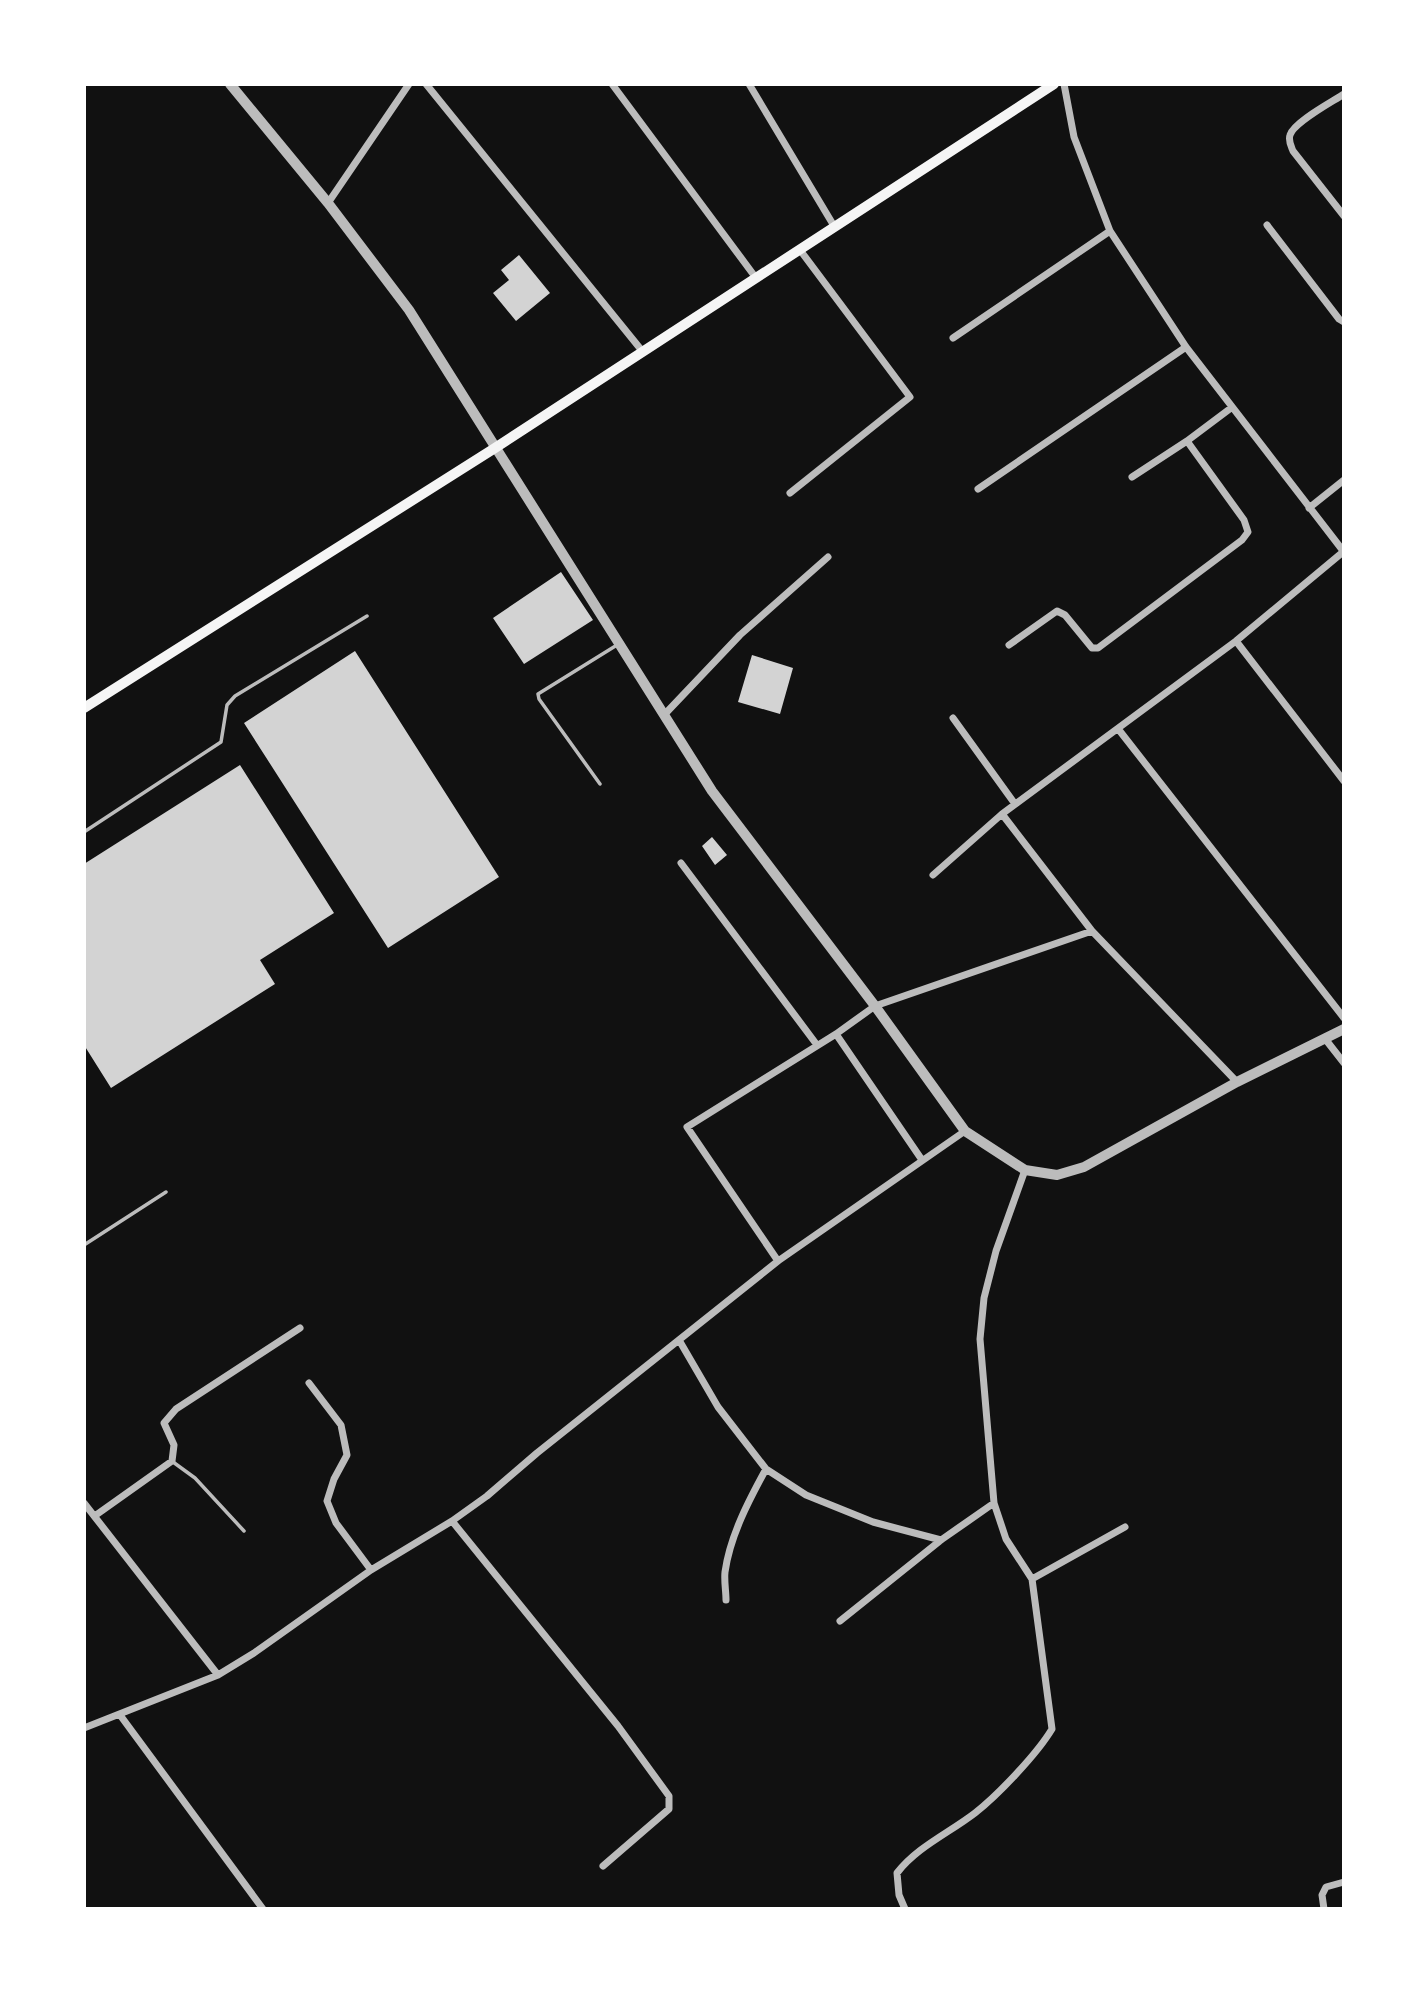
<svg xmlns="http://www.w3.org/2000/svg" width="1428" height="1993" font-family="Lato,sans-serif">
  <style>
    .building { fill: #d3d3d3 }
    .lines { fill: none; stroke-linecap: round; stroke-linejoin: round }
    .service { stroke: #bcbcbc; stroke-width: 3.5 }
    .minor { stroke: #bcbcbc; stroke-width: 7 }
    .tertiary { stroke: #bcbcbc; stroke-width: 10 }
    .secondary { stroke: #f5f5f5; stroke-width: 10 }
  </style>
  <rect width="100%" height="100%" fill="#111"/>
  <path class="building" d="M519 255 550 293 516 321 493 293 509 280 501 270Z
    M561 572 593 620 524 664 493 618Z
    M355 651 499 877 388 948 244 723Z
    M752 655 793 668 780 714 738 702Z
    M240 765 334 913 260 960 275 984 111 1088 84 1045V864Z
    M712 837 727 855 715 865 702 846Z"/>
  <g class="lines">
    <path class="service" d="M600 784 539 699 538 694 617 645
      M84 832 221 742 227 705 235 696 367 616
      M84 1245 166 1192
      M173 1462 195 1478 244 1531"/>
    <path class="minor" d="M426 84 643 352
      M612 84 756 278
      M749 84 834 226
      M1064 84 1074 137 1110 231 1186 347 1344 552
      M1344 94C1332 102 1294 122 1290 135 1288 141 1291 146 1293 151L1344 216
      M328 203 409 84
      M1267 225 1339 319 1344 322
      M953 338 1110 231
      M1132 477 1187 441 1231 408
      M978 489 1186 347
      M790 493 910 397 800 250
      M1309 508 1344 480
      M1236 641 1344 781
      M1009 645 1057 611 1065 615 1092 648H1098L1242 540 1248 532 1244 520 1187 441
      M664 715 740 635 828 557
      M953 718 1015 804
      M1119 730 1344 1018
      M1002 814 1092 931
      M681 863 817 1045
      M933 875 1002 814 1236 641 1343 552
      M836 1034 922 1160
      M1326 1040 1344 1063
      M778 1261 687 1127 836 1034 875 1006 1092 931 1237 1082
      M679 1340 718 1407 766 1469 806 1495 873 1522 941 1540
      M309 1383 341 1425 347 1455 334 1479 327 1501 336 1523 371 1570
      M84 1503 218 1675
      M96 1515 172 1461 174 1445 164 1423 176 1409 300 1328
      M452 1521 618 1726 669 1796V1809L603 1866
      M1032 1579 1125 1527
      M726 1600C726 1591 724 1581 725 1572 730 1536 749 1500 766 1469
      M840 1621 941 1540 994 1503
      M120 1715 263 1909
      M84 1728 218 1675 254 1653 371 1570 452 1521 487 1496 537 1453 778 1261 965 1131
      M905 1909 899 1895 897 1873C917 1847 949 1833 975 1813 998 1795 1037 1754 1052 1729L1032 1579 1006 1539 994 1503 980 1339 984 1298 996 1251 1025 1170
      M1324 1909 1322 1895 1326 1887 1344 1882"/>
    <path class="tertiary" d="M230 84 328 203 409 310 712 791 875 1006 965 1131 1025 1170 1057 1175 1084 1167 1237 1082 1344 1029"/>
    <path class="secondary" d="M84 708 495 448 1054 84"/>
  </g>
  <rect width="1428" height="1993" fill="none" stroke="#ffffff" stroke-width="172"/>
</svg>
